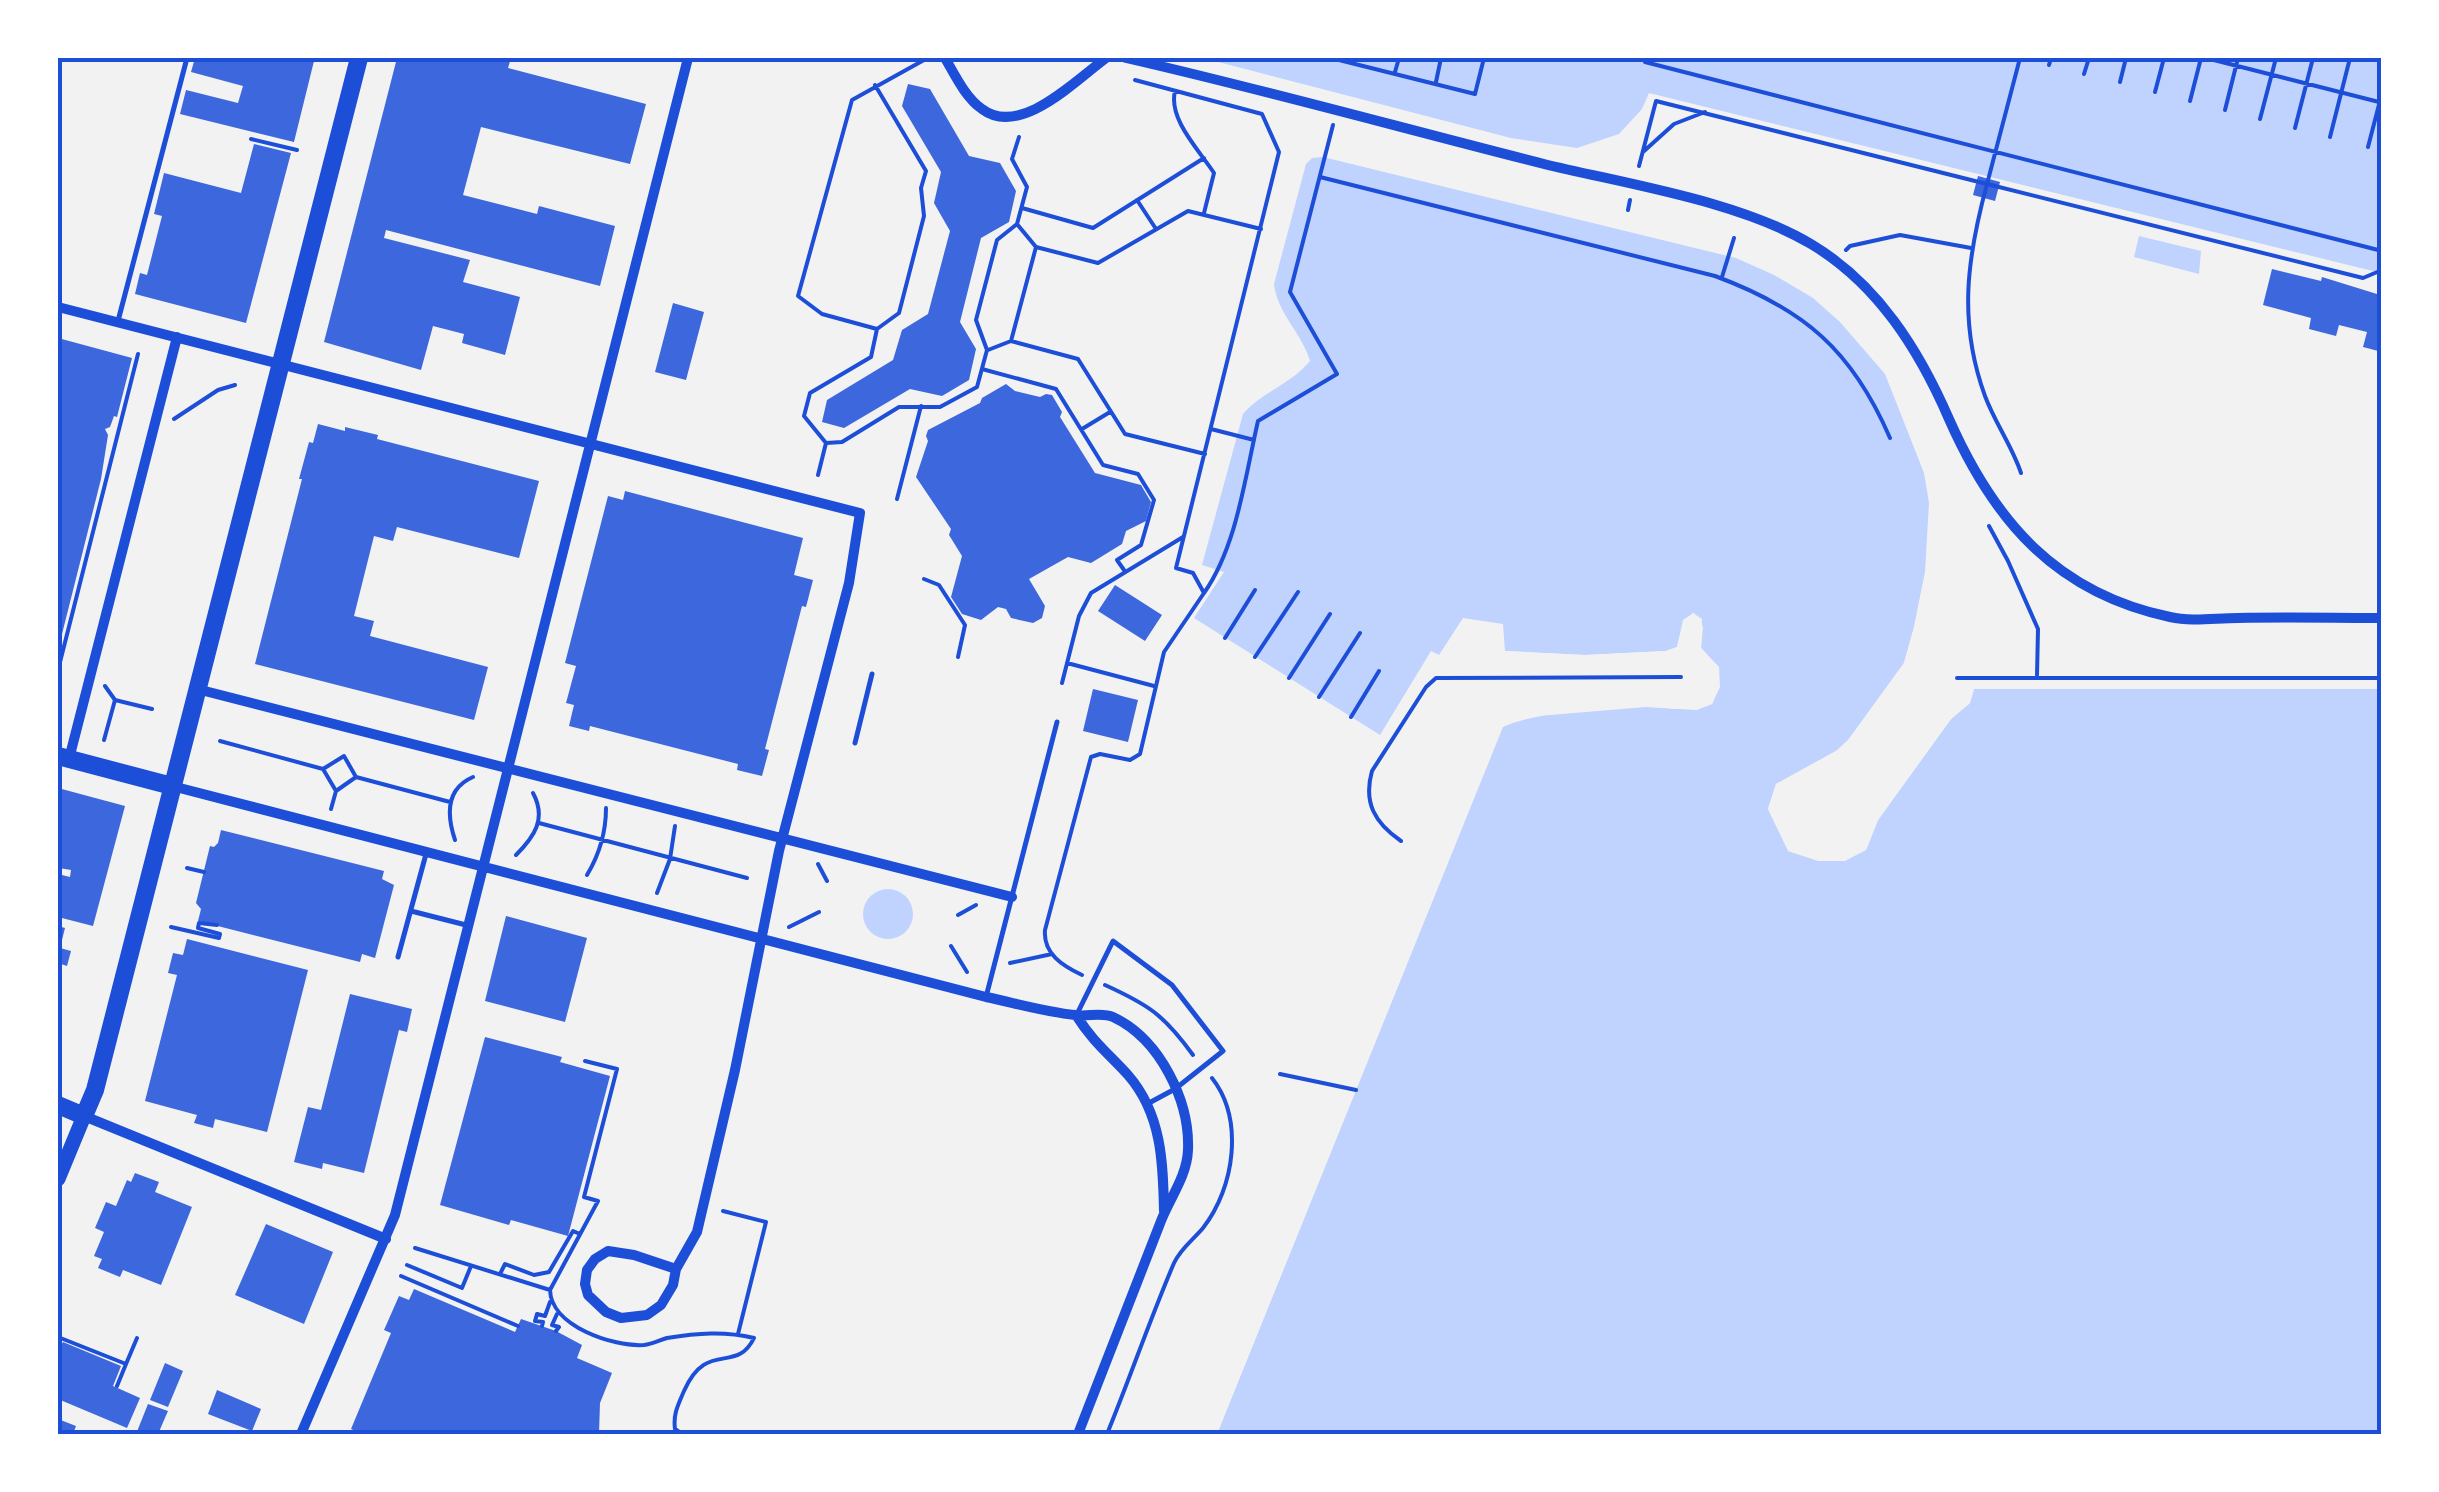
<svg xmlns="http://www.w3.org/2000/svg" width="2439" height="1492" font-family="'Work Sans',sans-serif">
  <style>
    .water { fill: #bfd3fe }
    .pier { fill: #f2f2f2 }
    .building { fill: #3d67dc }
    .lines { fill: none; stroke-linecap: round; stroke-linejoin: round }
    .path { stroke: #1d4ed8; stroke-width: 4 }
    .service { stroke: #1d4ed8; stroke-width: 5 }
    .minor { stroke: #1d4ed8; stroke-width: 10 }
    .secondary { stroke: #1d4ed8; stroke-width: 15 }
    .primary { stroke: #1d4ed8; stroke-width: 18 }
    .neatline { fill: none; stroke: #1d4ed8; stroke-width: 4 }
  </style>
  <rect width="100%" height="100%" fill="#f2f2f2"/>
  <path class="water" d="M1203 58H2381V273L1649 93 1642 109 1619 134 1577 148 1511 138Z
    M1323 157 1736 258 1774 275 1813 298 1840 322 1885 374 1924 473 1929 503 1925 572 1913 631 1904 663 1848 741 1836 751 1776 784 1768 809 1789 851C1818 861 1837 864 1866 850L1878 820 1951 719 1970 703 1974 689H2381V1434H1217L1503 727C1539 711 1609 706 1650 707 1672 708 1692 712 1712 704 1723 679 1720 668 1701 648L1703 627 1694 613 1683 620 1677 647 1666 651 1585 655 1505 651 1503 624 1463 618 1439 655 1431 651 1380 735 1194 618 1224 572 1202 565 1243 414C1262 392 1291 384 1310 361 1302 333 1277 313 1274 284L1306 164 1312 158Z
    M2139 236 2201 251 2199 274 2134 257Z
    M863 914a25 25 0 1 1 50 0a25 25 0 1 1-50 0Z"/>
  <path class="pier" d="M1693 613 1702 619 1701 648 1719 667 1720 687 1712 704 1697 710 1646 707 1526 717 1502 727 1217 1434H1212L1498 724 1525 712 1645 702 1697 705 1709 700 1715 686 1714 669 1696 650 1698 627 1694 619 1688 623 1681 650 1667 656 1585 660 1506 656 1505 651 1585 655 1666 651 1677 647 1684 620Z
    M1913 631H1919L1908 666 1852 744 1839 755 1780 788 1774 809 1792 847 1819 856H1843L1862 846 1874 817 1947 716 1966 700 1972 684H2382L2381 689H1974L1970 703 1951 719 1878 820 1866 850 1845 861H1818L1788 851 1768 809 1776 784 1836 751 1848 740 1904 663Z"/>
  <path class="building" d="M195 58H300L314 61 294 142 180 114 186 90 238 103 243 86 191 72Z
    M397 58H511L508 68 646 104 630 164 481 127 463 195 537 214 539 206 615 226 600 286 386 230 384 238 470 260 463 282 520 297 505 355 462 343 464 334 433 326 421 370 324 342Z
    M908 84 930 89 969 156 1000 163 1016 191 1009 222 981 238 960 322 976 349 969 380 942 396 910 389 844 428 822 422 827 400 893 360 902 330 928 314 950 231 934 203 941 172 902 106Z
    M254 144 291 153 246 323 135 294 140 273 147 275 162 216 154 214 164 173 241 193Z
    M1978 176 2000 182 1995 201 1973 195Z
    M2272 269 2321 281 2322 277 2377 294 2382 280V352L2363 347 2367 332 2339 325 2336 336 2309 329 2311 318 2263 305Z
    M673 303 704 312 686 380 655 372Z
    M58 338 132 358 117 417 114 416 110 427 105 429 108 435 101 479 59 646Z
    M1006 384 1015 391 1040 397 1046 394 1052 395 1062 412 1060 417 1095 473 1141 485 1151 502 1146 521 1126 531 1122 544 1091 563 1068 557 1029 579 1045 606 1042 618 1033 623 1011 618 1006 609 998 607 981 620 962 614 951 597 962 556 949 535 951 529 916 477 928 441 926 436 928 430 980 403 982 398Z
    M318 424 345 431V427L378 435 377 439 539 481 519 558 397 527 393 541 374 536 354 616 374 621 370 636 488 667 474 720 255 664 302 479H299L309 442 313 443Z
    M625 491 803 538 794 575 813 580 806 607 802 606 765 749 769 750 762 776 737 770 738 764 590 726 589 731 569 726 574 705 566 703 576 666 565 663 608 496 623 500Z
    M1115 585 1162 615 1145 641 1098 611Z
    M1093 689 1138 700 1128 742 1083 731Z
    M58 788 125 806 93 926 58 917V874L70 877 71 870 59 868 58 862Z
    M221 830 384 871 382 879 394 885 375 958 362 954 360 962 198 921 201 909 196 903 210 846 214 847 218 843Z
    M506 916 587 938 565 1022 485 1001Z
    M58 926 65 928 60 948 71 951 67 966 58 963Z
    M187 939 308 970 267 1132 215 1119 213 1128 194 1123 197 1115 145 1101 177 975 168 973 173 953 183 955Z
    M350 994 412 1009 407 1032 399 1030 364 1173 323 1163 322 1169 294 1162 308 1107 321 1110Z
    M485 1037 562 1057 560 1062 610 1076 568 1236 511 1220 509 1225 440 1205Z
    M135 1173 159 1182 155 1192 192 1207 161 1285 123 1270 120 1277 98 1268 102 1259 94 1256 104 1232 95 1228 106 1202 116 1206 127 1180 131 1182Z
    M266 1224 333 1252 304 1324 235 1295Z
    M414 1289 515 1332 521 1319 556 1331 582 1345 577 1358 612 1373 600 1403 599 1434H363L351 1429 391 1333 384 1330 399 1296 409 1300Z
    M63 1342 121 1366 113 1386 140 1398 127 1428 58 1399V1350Z
    M165 1363 183 1371 168 1407 150 1400Z
    M217 1390 261 1409 252 1431 208 1414Z
    M148 1404 168 1411 158 1434H136Z
    M58 1419 76 1426 73 1434H58Z"/>
  <g class="lines">
    <path class="path" d="M1331 58 1475 94 1484 58
      M2206 58 2379 102
      M1645 62 2382 251
      M2049 65 2051 58
      M1395 72 1399 58
      M2084 74 2089 58
      M1436 82 1441 58
      M2120 82 2126 58
      M875 85 926 171 921 188 924 216 899 313 877 329 871 357 810 393 804 416 826 443 842 442 899 407H940L977 387 987 350 976 320 997 240 1017 224 1027 187 1012 159 1019 137
      M1175 91C1168 119 1199 150 1214 173L1204 213
      M2155 92 2164 58
      M2190 101 2201 58
      M2225 110 2238 58
      M2260 119 2276 58
      M2295 128 2313 58
      M2330 137 2350 58
      M251 139 297 150
      M2368 147 2382 93
      M1643 152 1674 124 1705 112
      M1639 166 1656 101 1987 184 2020 58
      M1320 177 1715 276C1804 309 1852 350 1890 438
      M1137 200 1156 229
      M1022 208 1093 228 1204 158
      M1628 210 1630 200
      M1017 224 1036 247
      M1846 250 1850 246 1900 235 1971 248
      M1722 277 1734 238
      M877 329 822 314 798 296 852 100 924 60
      M988 350 1011 341
      M982 369 1056 389 1103 465 1138 474 1154 500 1141 545 1117 560 1124 570
      M174 419 218 390 235 385
      M1082 429 1110 412
      M1211 429 1254 440
      M1205 454 1125 434 1078 359 1011 341 1036 247 1098 263 1188 211 1261 229
      M2021 473C2012 446 1995 423 1985 396 1958 322 1967 258 1987 184L2363 278 2382 270
      M818 475 826 443
      M897 499 921 406
      M1989 526 2008 561 2038 629 2037 675
      M924 579 939 585 965 625 958 657
      M1204 593C1237 546 1245 477 1258 421L1337 374 1290 292 1333 125
      M1225 638 1255 590
      M1255 657 1298 592
      M1067 663 1154 686
      M58 670 138 354
      M1289 678 1330 614
      M1957 678H2382
      M1062 683 1079 616 1091 593 1183 537
      M105 686 115 700 152 709
      M1319 697 1360 633
      M1351 717 1379 671
      M104 740 115 700
      M220 741 323 769 336 791 356 777 344 756 323 769
      M356 777 450 802
      M331 809 336 791
      M539 823 747 878
      M455 840C447 816 445 789 473 777
      M1401 841C1375 823 1363 803 1372 771L1426 687 1436 678 1681 677
      M516 855C534 837 547 819 533 793
      M818 864 827 881
      M187 868 204 872
      M587 875C599 855 606 832 606 808
      M657 893 670 859 675 826
      M958 915 976 905
      M171 927 219 938 220 934 198 928 199 923 217 925
      M789 927 819 912
      M951 946 967 972
      M1010 963 1052 954
      M1082 975C1063 966 1043 954 1045 930L1091 757 1100 754 1130 760 1140 754 1164 652 1204 593 1193 573 1176 568 1279 152 1262 114 1135 80
      M1105 985C1149 1005 1164 1015 1193 1055
      M585 1061 617 1069 584 1197 598 1201 550 1290C551 1326 613 1347 644 1345 652 1344 660 1340 667 1338 697 1333 725 1331 754 1338 736 1375 707 1339 684 1391 678 1405 673 1414 675 1429L682 1434
      M1280 1074 1356 1090
      M723 1211 766 1222 738 1334
      M415 1248 550 1290
      M407 1265 462 1288 471 1266
      M500 1274 505 1264 534 1275 549 1272 573 1231 580 1234
      M401 1276 518 1326
      M542 1326 543 1322 535 1321 537 1314 545 1316 550 1302
      M556 1331 559 1327 552 1325 557 1314
      M58 1337 126 1364 117 1386
      M126 1364 137 1338
      M1107 1434C1130 1378 1150 1319 1174 1263 1181 1248 1193 1240 1203 1228 1235 1187 1244 1119 1212 1078"/>
    <path class="service" d="M118 321 187 58
      M855 743 872 674
      M411 911 466 925
      M398 957 426 854
      M986 997 1057 722
      M1077 1014 1113 941 1172 985 1223 1051 1175 1089 1149 1103"/>
    <path class="minor" d="M945 58C955 75 965 97 982 109 1020 138 1076 80 1106 58
      M1126 58C1266 90 1405 129 1544 164 1626 184 1739 201 1811 244 1878 284 1919 350 1949 419 1994 521 2056 593 2170 617 2192 622 2215 618 2238 618 2286 617 2334 618 2382 618
      M58 307 860 513 849 583 779 851 735 1070 697 1232 676 1269 673 1285 661 1305 647 1315 621 1318 606 1312 588 1295 585 1284 587 1270 595 1259 608 1251 634 1255 676 1269
      M197 689 1012 897
      M69 759 177 337
      M172 786 986 997C1015 1003 1046 1012 1075 1015 1087 1017 1102 1012 1113 1017 1160 1039 1190 1101 1188 1150 1187 1176 1170 1198 1161 1221 1133 1292 1105 1363 1078 1434
      M1076 1015C1093 1042 1108 1053 1128 1075 1162 1114 1163 1163 1164 1211
      M84 1116 386 1239
      M301 1434 395 1215 688 58"/>
    <path class="secondary" d="M58 1179 84 1116"/>
    <path class="primary" d="M58 756 172 786
      M58 1105 84 1116 95 1090 359 58"/>
  </g>
  <rect width="2439" height="1492" fill="none" stroke="#ffffff" stroke-width="120"/>
  <rect x="60" y="60" width="2319" height="1372" class="neatline"/>
</svg>
